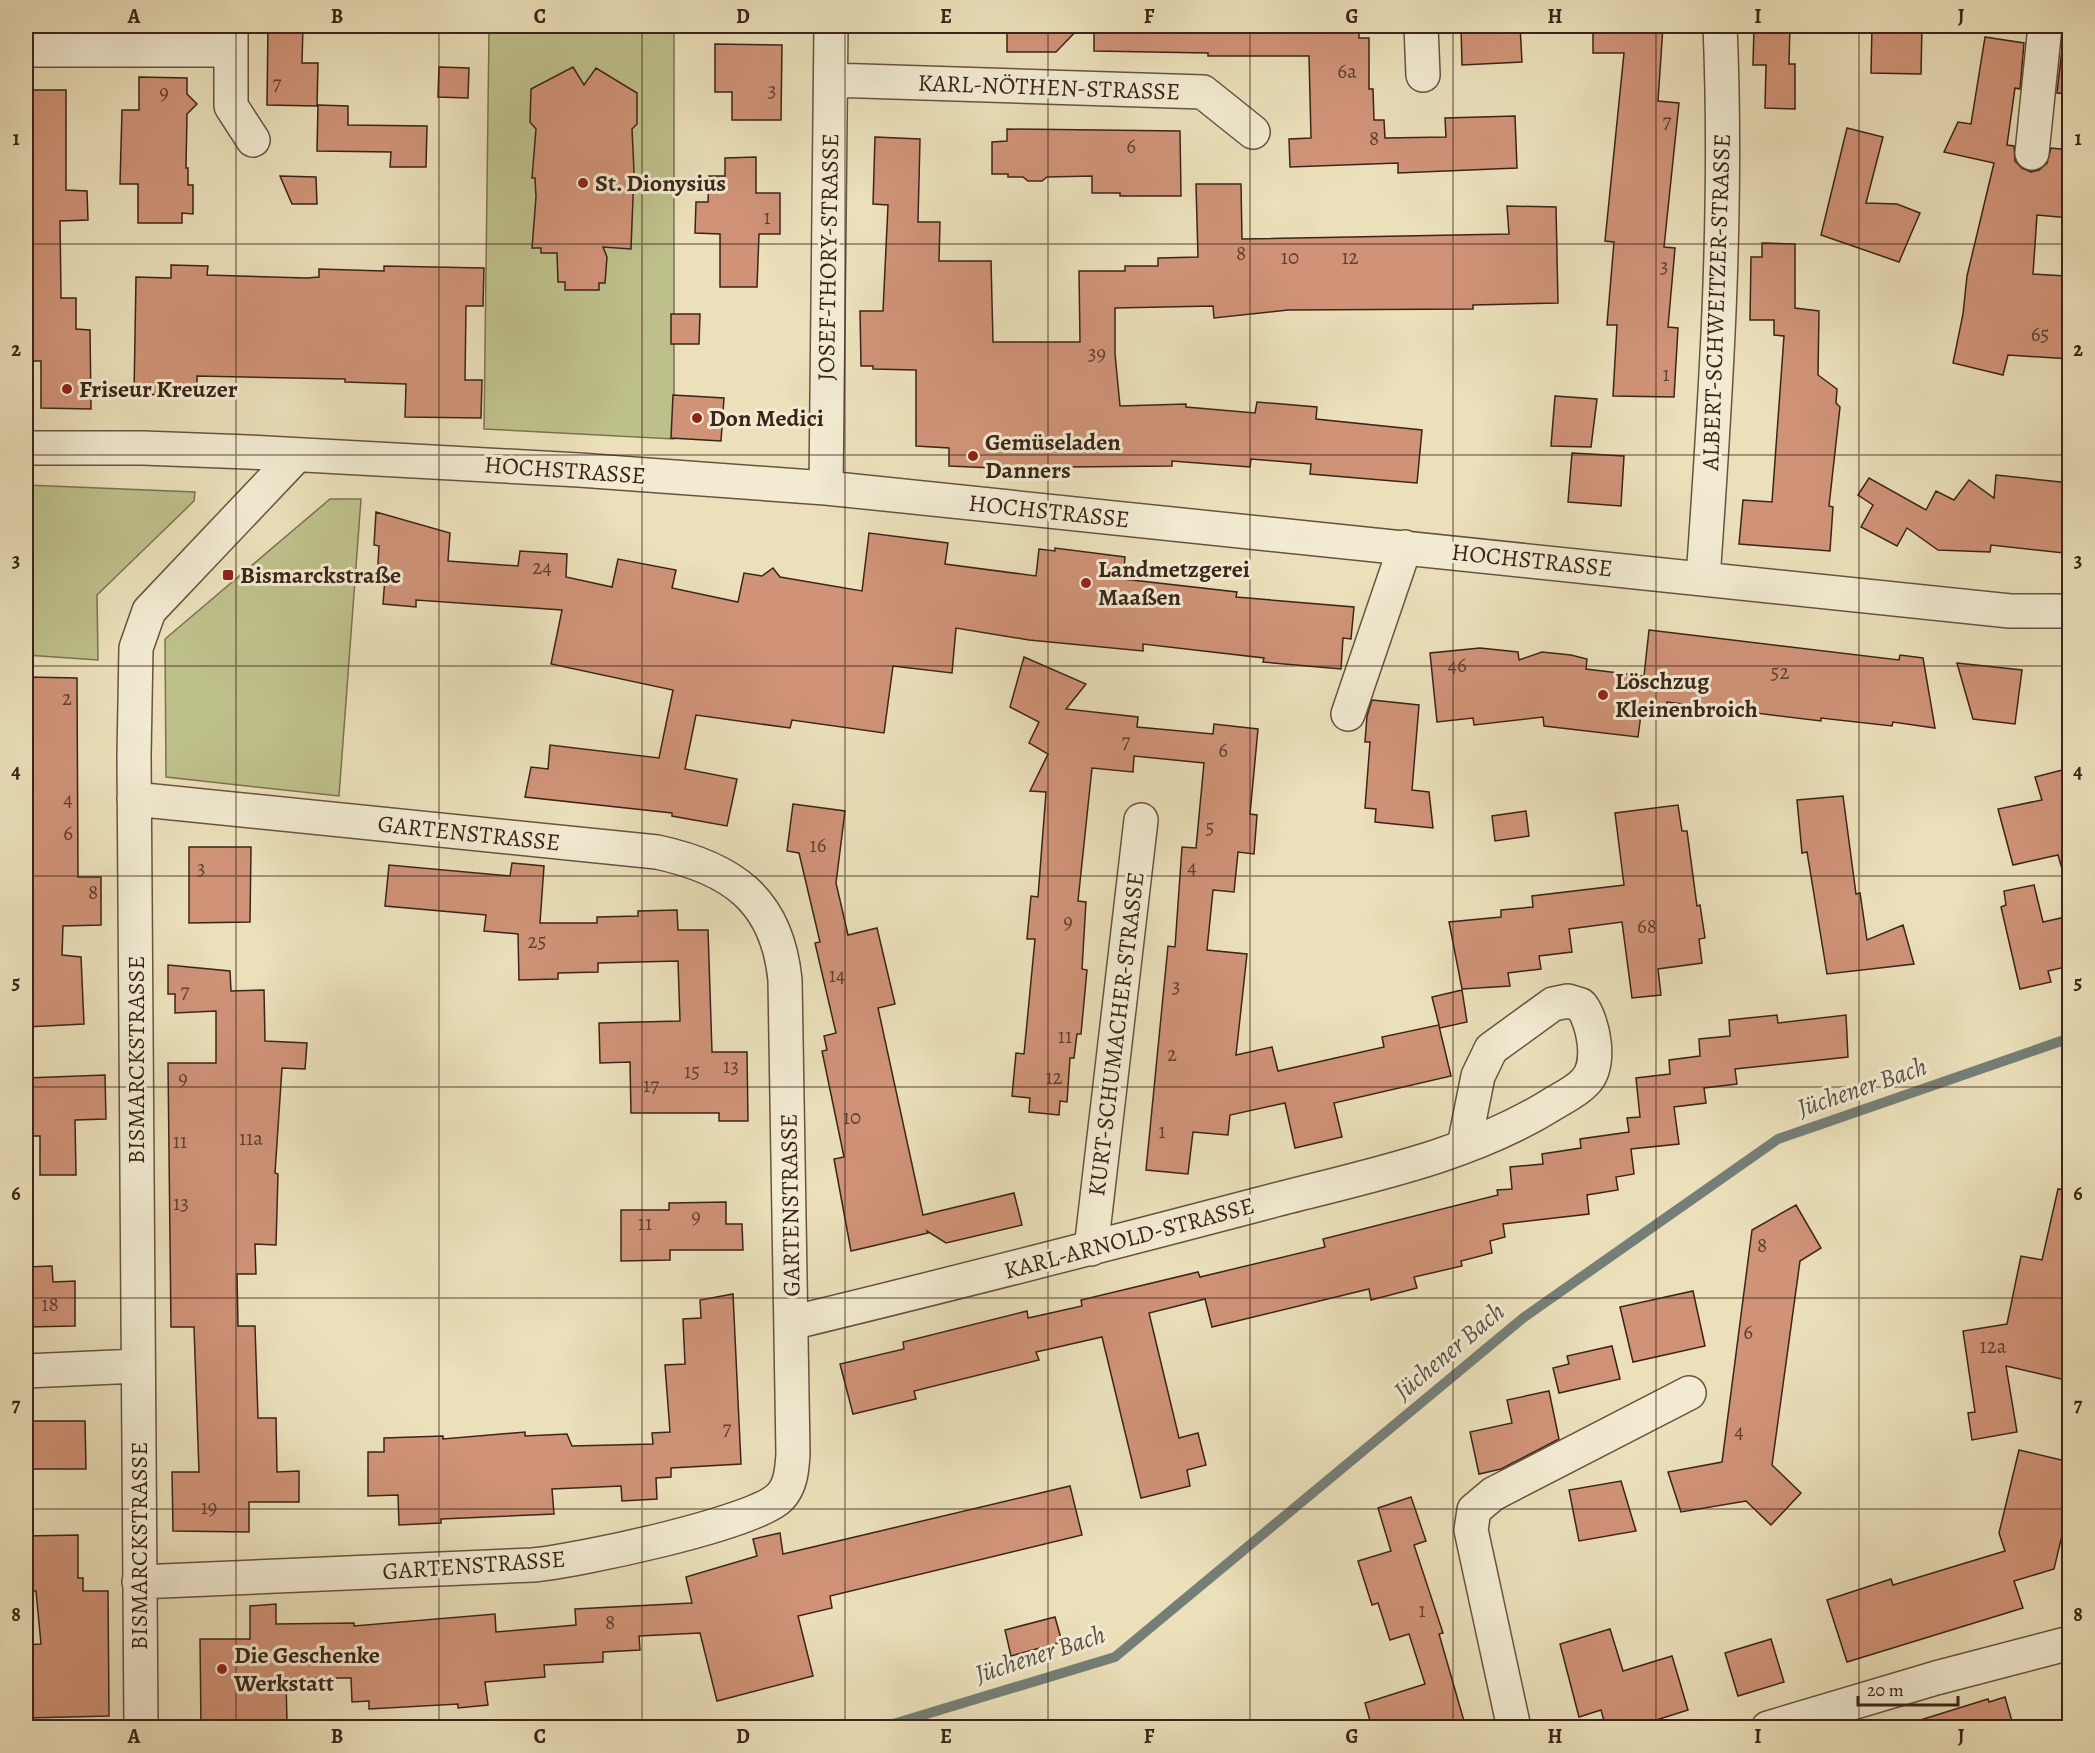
<svg xmlns="http://www.w3.org/2000/svg" width="2095" height="1753" font-family="Alegreya,serif">
  <style>
    .green { fill: #bec08b; stroke: #7c7252; stroke-width: 1.5 }
    .lines { fill: none; stroke-linecap: round; stroke-linejoin: round }
    .stream { stroke: #757f78; stroke-width: 10 }
    .building { fill: #d09378; stroke: #3b2419; stroke-width: 1.5 }
    .minor-casing { stroke: #675341; stroke-width: 36 }
    .minor { stroke: #f2ebd2; stroke-width: 33 }
    .grid { fill: none; stroke: #3b2419; stroke-width: 1.5; stroke-opacity: 0.55 }
    .poi-dot { fill: #8f2418; stroke: #f2ebd2; stroke-width: 2 }
    .labels { text-anchor: middle; dominant-baseline: central; stroke-width: 6; stroke-linejoin: round; paint-order: stroke }
    .number-label { font-size: 21px; fill: #604031 }
    .street-label { font-size: 24px; fill: #3b2419; stroke: #f2ebd2 }
    .poi-label { font-size: 24px; font-weight: bold; fill: #3b2419; stroke: #f2ebd2; text-anchor: start }
    .water-label { font-size: 26px; font-style: italic; fill: #585149; stroke: #f2ebd2 }
    .neatline { fill: none; stroke: #3b2419; stroke-width: 2 }
    .grid-label { font-size: 20px; text-anchor: middle; font-weight: bold; fill: #3b2419 }
  </style>
  <rect width="100%" height="100%" fill="#ebe0ba"/>
  <filter id="stains"><feTurbulence type="fractalNoise" baseFrequency=".00333" numOctaves="4"/><feColorMatrix values="0 0 0 0 .2 0 0 0 0 .09 0 0 0 0 .02 0 0 0 .5 -.17"/></filter>
  <radialGradient id="worn" r=".72"><stop offset=".6" stop-color="#630" stop-opacity="0"/><stop offset="1" stop-color="#630" stop-opacity=".3"/></radialGradient>
  <path class="green" d="M489 29H674V439L484 429Z
    M26 485 195 492 194 501 97 595 98 660 26 655Z
    M330 499H361L339 796 166 777 165 639Z"/>
  <g class="lines">
    <path class="stream" d="M880 1728 1115 1657 1523 1318 1778 1139 2070 1038"/>
  </g>
  <path class="building" d="M268 26H303L302 63H318L317 106 267 105Z
    M1007 26H1081L1056 52H1007Z
    M1094 26H1359V38H1369V89H1373L1374 120H1384L1385 138 1446 137 1445 118 1515 116 1517 168 1398 173V163L1290 167 1289 139 1311 138 1309 56H1208V53L1094 51Z
    M1461 26H1520L1522 62 1462 65Z
    M1593 26H1663L1658 101 1679 103 1664 247 1675 248 1668 327 1678 328 1674 397 1613 396 1617 325H1607L1614 242 1605 241 1624 53H1593Z
    M1754 26H1790L1789 64H1795V109L1765 108 1766 65H1753Z
    M1872 26H1922L1921 74 1871 73Z
    M1985 37 2024 43 2020 89 2015 88 2007 145 2014 146 2015 161 2022 168 2031 172 2039 170 2047 163 2051 148 2070 150V218L2037 215 2033 274 2065 276V289H2070V359L2008 355 2003 375 1953 363 1963 314 1967 276 1994 163 1944 152 1958 122 1971 124Z
    M715 44 782 45 781 120H732V92H715Z
    M2062 49 2070 50V94L2057 93Z
    M439 67 469 68 468 98 438 97Z
    M573 67 584 85 596 68 637 93V124L632 129 634 172 631 249 603 247 607 257 605 283H599V290H565V282H558L557 253H541V248H532L536 197 535 178H532L536 129 530 122 531 89Z
    M139 77 187 78V94L197 104 187 114 186 168H188V185H193V214L182 213V223H138V184H120L122 110H139Z
    M26 90H66V190L87 191 88 220 60 221 61 298H76V329L90 330 91 409 41 408V361H29L31 260H26Z
    M318 105 348 106V125L427 126 426 167H390L391 152 317 151Z
    M1847 128 1883 137 1866 203 1897 204 1920 213 1899 262 1821 235Z
    M1007 129 1180 131 1181 196H1120V193H1092V176L1047 177 1042 181H1028L1023 177H1008V174H992V142L1007 141Z
    M875 137 920 139 918 222H940L939 261H991L993 342H1080L1079 271H1125V266H1158V258L1198 257 1196 184H1241L1242 239 1509 234 1507 206 1556 207 1558 303 1473 305V309L1288 310 1214 318 1213 306 1115 308V354L1120 406 1186 404V407L1255 413 1257 402 1317 407 1316 419 1422 430 1417 483 1310 474 1311 464 1251 459 1250 467 1172 461V466L1064 467 1063 474 1017 469 949 466V448L916 446V370L873 369V366H861L860 311H883L888 205 873 204Z
    M756 157V193H780V234H759L757 287H720V234L695 233 696 202H708L709 176H725V158Z
    M280 176 316 177 317 204H292Z
    M1762 243 1795 244V308L1819 311 1818 375 1837 389 1836 403 1840 407 1829 506 1833 507 1830 551 1739 544 1743 500 1772 502 1784 336 1774 335V320H1750L1751 257H1762Z
    M171 265 208 266 207 275 307 278 319 277V269L384 271V266L484 268 483 306H466L465 380H482L481 418 405 417 406 384 345 382V379L197 376V396L134 394 136 277 171 278Z
    M671 314H700L699 344H671Z
    M673 395 724 398 721 441 671 438Z
    M1555 396 1597 399 1591 447 1551 446Z
    M1572 453 1624 456 1621 506 1568 502Z
    M1996 475 2070 483V526L2064 553 1991 545 1990 552 1938 550 1907 528 1897 546 1861 527 1873 505 1858 495 1869 478 1926 510 1936 491 1954 500 1969 480 1994 498Z
    M376 512 450 533 448 561 518 566 520 551 567 554 566 577 612 587 618 559 676 570 672 588 738 602 744 573 762 576 773 568 780 577 862 591 869 533 948 543 945 564 1036 576 1039 549 1055 551V548L1125 557 1123 579 1237 592 1236 597 1354 607 1351 639 1343 638 1341 669 1263 662 1264 658 1143 644V651L1029 640 956 628 952 673 893 666 884 733 792 720 790 728 696 715 685 769 737 779 727 826 672 816V813L525 797 531 767 548 769 550 745 659 758 673 690 551 664 562 610 416 600V607L383 604 386 564H378L379 546 374 545Z
    M1649 630 1899 660 1900 655 1923 658 1935 728 1893 722 1892 726 1821 718V721L1667 702 1665 716 1641 714 1638 737 1544 726 1543 717 1474 725 1473 718 1437 722 1430 653 1480 648 1518 652 1519 660 1542 652 1571 655 1587 659 1586 669 1644 676Z
    M1024 657 1086 684 1066 709 1138 717 1137 727 1213 734 1214 724 1258 729 1250 814 1257 815 1254 854 1238 852 1234 892 1213 890 1207 950 1247 954 1236 1055 1272 1047 1278 1071 1384 1047 1382 1037 1439 1025 1432 997 1462 990 1467 1022 1440 1028 1439 1026 1451 1076 1334 1103 1342 1137 1295 1148 1285 1103 1230 1115 1228 1135 1193 1132 1188 1174 1146 1170 1168 946 1175 947 1182 847 1196 848 1204 763 1134 756 1133 772 1092 768 1078 901 1086 902 1082 969 1087 970 1081 1034H1077L1074 1058H1070L1067 1102 1060 1101 1059 1115 1029 1112 1030 1098 1012 1096 1016 1053 1024 1054 1035 939H1027L1031 896 1038 897 1046 792 1030 791 1048 754 1029 743 1039 722 1010 707Z
    M1957 663 2022 670 2015 724 1973 719Z
    M26 677 77 678 78 877H101V925L63 926 62 955 81 957 84 1024 26 1027Z
    M1372 700 1419 705 1412 790 1429 792 1433 828 1375 822 1376 809 1365 808 1370 742H1365L1367 716Z
    M2070 768V868L2062 869 2058 855 2013 865 1998 809 2042 800 2035 777Z
    M1843 796 1856 894 1860 893 1867 940 1903 925 1914 964 1827 974 1807 852 1802 853 1797 800Z
    M793 804 845 811 836 883 848 935 877 928 895 1004 878 1008 923 1215 1014 1193 1022 1225 946 1243 927 1231 928 1233 851 1251 834 1159 844 1157 822 1051 827 1050 824 1036 836 1033 815 943 820 942 799 853 787 851Z
    M1678 805 1682 831H1687L1697 906 1700 905 1705 938 1699 939 1702 963 1658 969 1661 995 1632 998 1622 922 1569 929 1572 952 1539 956 1541 969 1508 973 1510 986 1462 989 1449 922 1501 917V910L1533 907 1532 896 1624 885 1615 813Z
    M1526 811 1529 836 1495 841 1492 816Z
    M189 847H251L250 922 189 923Z
    M512 863 544 866 540 923H597V917L638 916V911L677 910 678 930H708L712 1052H747L748 1121H719V1113H631L630 1062 600 1063 599 1023 680 1021 678 961 598 963V972L558 973V979L519 980 518 934 484 931 486 915 385 906 389 865 510 876Z
    M2034 885 2043 922 2070 916V966L2048 971 2051 982 2020 989 2001 907 2006 905 2004 891Z
    M168 965 230 971 231 991 264 990 265 1041 307 1043 305 1069 282 1068 275 1173 278 1174 276 1245 255 1244 256 1274H237L238 1326H255L258 1418H276L277 1472 299 1471V1502H249V1532L173 1531 172 1472H199L194 1327H171L168 1063H216V1011L175 1013V994H168Z
    M1777 1015 1778 1023 1846 1015 1848 1057 1735 1069 1737 1084 1704 1088 1706 1103 1674 1107 1679 1144 1631 1149 1634 1174 1616 1177 1618 1190 1587 1195 1589 1214 1503 1224 1505 1237 1490 1241 1492 1253 1461 1261 1462 1266 1414 1277 1417 1288 1371 1300 1369 1289 1212 1327 1205 1299 1149 1313 1179 1438 1198 1433 1206 1465 1187 1470 1190 1486 1141 1498 1102 1337 1036 1352 1039 1360 914 1391 916 1399 853 1414 840 1364 904 1349 903 1342 1027 1311 1028 1318 1082 1306 1081 1300 1198 1272 1200 1277 1325 1247 1323 1239 1498 1195 1497 1190 1512 1189 1510 1167 1543 1164 1542 1154 1581 1148 1580 1139 1629 1132 1627 1118 1640 1117 1636 1078 1670 1074 1669 1060 1700 1056 1699 1039 1730 1036 1729 1020Z
    M105 1075 106 1119 75 1120 76 1175H40V1136H26V1078Z
    M2058 1189 2070 1190V1381L2006 1366 2017 1432 1972 1440 1968 1413 1975 1412 1963 1331 2007 1324 2021 1256 2042 1260Z
    M726 1202V1224H742L743 1250H670V1260L621 1261V1210H669V1203Z
    M1796 1205 1821 1248 1800 1261 1772 1465 1801 1493 1771 1525 1746 1501 1681 1512 1668 1472 1722 1462 1752 1230Z
    M52 1266 53 1282 75 1281V1326L26 1327V1267Z
    M1693 1291 1705 1346 1633 1362 1620 1307Z
    M733 1294 741 1464 671 1468V1477L656 1478 657 1499 622 1501 621 1486 552 1489 554 1514 441 1519V1523L399 1525 398 1495 368 1496V1452H384V1438L443 1436V1439L525 1432V1436L567 1434 572 1446 653 1444 652 1433 670 1432 665 1365 685 1364 683 1319 701 1318 700 1300Z
    M1612 1346 1620 1379 1559 1393 1553 1368 1569 1364 1567 1356Z
    M1549 1391 1559 1439 1501 1469 1479 1474 1470 1432 1512 1423 1507 1400Z
    M26 1421H85L86 1469H26Z
    M2019 1450 2070 1462V1502L2054 1569 2014 1581 2023 1608 1847 1662 1827 1600 1891 1579 1893 1585 2005 1551 1999 1533Z
    M1621 1481 1636 1531 1579 1541 1569 1490Z
    M1070 1486 1082 1535 830 1596 832 1608 798 1616 813 1676 717 1701 700 1633 639 1636 640 1650 603 1652V1662L544 1665 545 1677 485 1682 488 1705 458 1708V1704L369 1709V1701L352 1702 351 1678H286L287 1724 201 1728 200 1639H250V1606L276 1604V1624L354 1623V1626L495 1614 496 1632 576 1625 575 1609 692 1603 686 1577 757 1556 753 1539 780 1533 783 1554Z
    M1411 1497 1426 1541 1414 1545 1443 1633 1439 1634 1466 1728H1372L1365 1703 1425 1684 1409 1634 1390 1640 1378 1603 1372 1605 1358 1561 1391 1551 1378 1508Z
    M78 1535V1578H83V1591H108L109 1716 26 1718V1645L41 1644 36 1591H26V1536Z
    M1055 1617 1062 1642 1011 1656 1005 1630Z
    M1610 1629 1623 1671 1672 1656 1688 1710 1631 1728H1606L1601 1710 1579 1717 1560 1644Z
    M1771 1639 1784 1682 1738 1696 1725 1653Z
    M2005 1697 2014 1728H1918L1917 1721 1988 1699 1989 1702Z"/>
  <g class="lines">
    <defs>
      <path id="minor" d="M231 26V106L253 140
        M1421 26 1423 75
        M26 50H231
        M831 80 1203 92 1253 132
        M2032 153 2045 26
        M26 448H143L248 452 579 470 826 488 2010 611H2070
        M826 488 831 26
        M1703 579C1716 394 1728 210 1720 26
        M1348 714 1405 547
        M134 799 657 852C731 868 777 899 785 980L793 1454C792 1469 791 1486 780 1497 754 1524 576 1561 533 1565L139 1582
        M1091 1249 1141 820
        M791 1323C948 1285 1104 1245 1260 1204 1357 1178 1464 1159 1551 1105 1562 1098 1576 1092 1585 1082 1602 1065 1594 1022 1581 1005L1568 1001 1553 1004 1491 1049 1478 1076 1464 1146
        M26 1371 138 1366
        M141 1728 134 756 136 648 149 611 297 455
        M1514 1728 1471 1530 1474 1510 1493 1494 1689 1393
        M1768 1728 1936 1678 2070 1643"/>
    </defs>
    <use href="#minor" class="minor-casing"/>
    <use href="#minor" class="minor"/>
  </g>
  <path class="grid" d="M236 26V1728M439 26V1728M642 26V1728M845 26V1728M1048 26V1728M1250 26V1728M1453 26V1728M1656 26V1728M1859 26V1728M26 244H2070M26 455H2070M26 666H2070M26 876H2070M26 1087H2070M26 1298H2070M26 1509H2070"/>
  <g class="poi-dot">
    <circle cx="583" cy="183" r="6"/>
    <circle cx="67" cy="389" r="6"/>
    <circle cx="697" cy="418" r="6"/>
    <circle cx="973" cy="456" r="6"/>
    <rect x="222" y="569" width="12" height="12" rx="3"/>
    <circle cx="1086" cy="583" r="6"/>
    <circle cx="1603" cy="695" r="6"/>
    <circle cx="222" cy="1669" r="6"/>
  </g>
  <g class="labels">
    <g class="number-label">
      <text x="1347" y="71">6a</text>
      <text x="277" y="83">7</text>
      <text x="772" y="90">3</text>
      <text x="164" y="92">9</text>
      <text x="1667" y="121">7</text>
      <text x="1374" y="138">8</text>
      <text x="1131" y="146">6</text>
      <text x="767" y="217">1</text>
      <text x="1241" y="253">8</text>
      <text x="1290" y="257">10</text>
      <text x="1350" y="257">12</text>
      <text x="1664" y="266">3</text>
      <text x="2040" y="334">65</text>
      <text x="1097" y="353">39</text>
      <text x="1666" y="374">1</text>
      <text x="542" y="567">24</text>
      <text x="1457" y="665">46</text>
      <text x="1780" y="672">52</text>
      <text x="67" y="698">2</text>
      <text x="1126" y="741">7</text>
      <text x="1223" y="750">6</text>
      <text x="68" y="799">4</text>
      <text x="1210" y="827">5</text>
      <text x="68" y="833">6</text>
      <text x="818" y="845">16</text>
      <text x="1192" y="867">4</text>
      <text x="201" y="868">3</text>
      <text x="93" y="892">8</text>
      <text x="1068" y="921">9</text>
      <text x="1647" y="926">68</text>
      <text x="537" y="941">25</text>
      <text x="837" y="975">14</text>
      <text x="1176" y="986">3</text>
      <text x="185" y="991">7</text>
      <text x="1065" y="1036">11</text>
      <text x="1172" y="1054">2</text>
      <text x="731" y="1066">13</text>
      <text x="692" y="1071">15</text>
      <text x="1054" y="1077">12</text>
      <text x="183" y="1078">9</text>
      <text x="651" y="1085">17</text>
      <text x="852" y="1117">10</text>
      <text x="1162" y="1131">1</text>
      <text x="251" y="1138">11a</text>
      <text x="180" y="1141">11</text>
      <text x="181" y="1203">13</text>
      <text x="696" y="1216">9</text>
      <text x="645" y="1223">11</text>
      <text x="1762" y="1245">8</text>
      <text x="50" y="1304">18</text>
      <text x="1748" y="1332">6</text>
      <text x="1993" y="1346">12a</text>
      <text x="727" y="1428">7</text>
      <text x="1739" y="1431">4</text>
      <text x="209" y="1507">19</text>
      <text x="1422" y="1610">1</text>
      <text x="610" y="1622">8</text>
    </g>
    <g class="street-label">
      <text transform="translate(1049 87) rotate(2)">KARL-NÖTHEN-STRASSE</text>
      <text transform="translate(828 257) rotate(-89)">JOSEF-THORY-STRASSE</text>
      <text transform="translate(1716 302) rotate(-88)">ALBERT-SCHWEITZER-STRASSE</text>
      <text transform="translate(565 470) rotate(4)">HOCHSTRASSE</text>
      <text transform="translate(1049 511) rotate(6)">HOCHSTRASSE</text>
      <text transform="translate(1532 560) rotate(6)">HOCHSTRASSE</text>
      <text transform="translate(469 833) rotate(6)">GARTENSTRASSE</text>
      <text transform="translate(1116 1034) rotate(-83)">KURT-SCHUMACHER-STRASSE</text>
      <text transform="translate(136 1060) rotate(-90)">BISMARCKSTRASSE</text>
      <text transform="translate(790 1205) rotate(-91)">GARTENSTRASSE</text>
      <text transform="translate(1129 1238) rotate(-15)">KARL-ARNOLD-STRASSE</text>
      <text transform="translate(139 1546) rotate(-90)">BISMARCKSTRASSE</text>
      <text transform="translate(474 1565) rotate(-4)">GARTENSTRASSE</text>
    </g>
    <g class="poi-label">
      <text x="595" y="183">St. Dionysius</text>
      <text x="79" y="389">Friseur Kreuzer</text>
      <text x="709" y="418">Don Medici</text>
      <text x="985" y="442">Gemüseladen<tspan x="985" dy="28">Danners</tspan></text>
      <text x="1098" y="569">Landmetzgerei<tspan x="1098" dy="28">Maaßen</tspan></text>
      <text x="240" y="575">Bismarckstraße</text>
      <text x="1615" y="681">Löschzug<tspan x="1615" dy="28">Kleinenbroich</tspan></text>
      <text x="234" y="1655">Die Geschenke<tspan x="234" dy="28">Werkstatt</tspan></text>
    </g>
    <g class="water-label">
      <text transform="translate(1862 1087) rotate(-19)">Jüchener Bach</text>
      <text transform="translate(1449 1351) rotate(-40)">Jüchener Bach</text>
      <text transform="translate(1040 1654) rotate(-18)">Jüchener Bach</text>
    </g>
  </g>
  <rect width="2095" height="1753" fill="none" stroke="#ebe0ba" stroke-width="66"/>
  <path d="M1858 1696v9h100v-9" fill="none" stroke="#3b2419" stroke-width="3"/>
  <text x="1867" y="1696" font-size="18" fill="#3b2419" stroke="#f2ebd2" stroke-width="4.5" paint-order="stroke">20 m</text>
  <rect x="33" y="33" width="2029" height="1687" class="neatline"/>
  <g class="grid-label">
    <text x="134" y="23">A</text>
    <text x="337" y="23">B</text>
    <text x="540" y="23">C</text>
    <text x="743" y="23">D</text>
    <text x="946" y="23">E</text>
    <text x="1149" y="23">F</text>
    <text x="1352" y="23">G</text>
    <text x="1555" y="23">H</text>
    <text x="1758" y="23">I</text>
    <text x="1961" y="23">J</text>
    <text x="16" y="145">1</text>
    <text x="2078" y="145">1</text>
    <text x="16" y="356">2</text>
    <text x="2078" y="356">2</text>
    <text x="16" y="567">3</text>
    <text x="2078" y="567">3</text>
    <text x="16" y="778">4</text>
    <text x="2078" y="778">4</text>
    <text x="16" y="989">5</text>
    <text x="2078" y="989">5</text>
    <text x="16" y="1200">6</text>
    <text x="2078" y="1200">6</text>
    <text x="16" y="1411">7</text>
    <text x="2078" y="1411">7</text>
    <text x="16" y="1621">8</text>
    <text x="2078" y="1621">8</text>
    <text x="134" y="1743">A</text>
    <text x="337" y="1743">B</text>
    <text x="540" y="1743">C</text>
    <text x="743" y="1743">D</text>
    <text x="946" y="1743">E</text>
    <text x="1149" y="1743">F</text>
    <text x="1352" y="1743">G</text>
    <text x="1555" y="1743">H</text>
    <text x="1758" y="1743">I</text>
    <text x="1961" y="1743">J</text>
  </g>
  <rect width="100%" height="100%" filter="url(#stains)"/>
  <rect width="100%" height="100%" fill="url(#worn)"/>
</svg>
